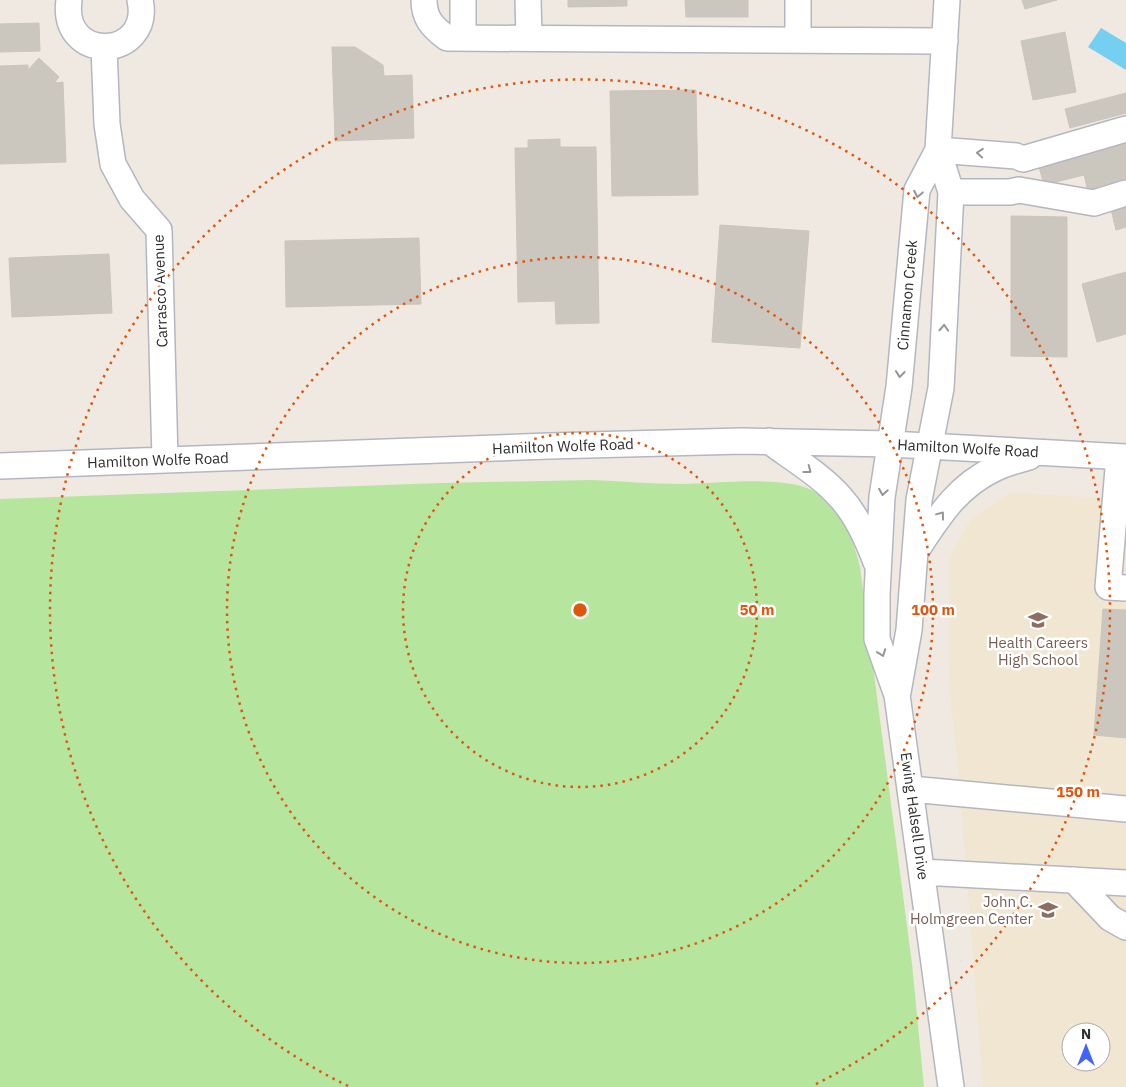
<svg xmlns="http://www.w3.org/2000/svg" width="1126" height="1087" font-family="'IBM Plex Sans',sans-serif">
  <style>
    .education { fill: #f0e6d1; fill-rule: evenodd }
    .green { fill: #b6e59e }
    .water { fill: #75cff0 }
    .building { fill: #cbc7bf; stroke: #cbc5ba }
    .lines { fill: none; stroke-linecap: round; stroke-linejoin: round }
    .minor-casing { stroke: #b4b7c1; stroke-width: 28 }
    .minor { stroke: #fff; stroke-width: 25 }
    .oneway { stroke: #969696 }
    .ring { fill: none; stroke: #df570e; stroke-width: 2.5; stroke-dasharray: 2.5 5 }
    .labels { text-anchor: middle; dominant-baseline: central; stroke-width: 5; stroke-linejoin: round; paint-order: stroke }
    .street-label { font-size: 15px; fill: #2e2e2e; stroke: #fff }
    .education-label { font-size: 15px; fill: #785e54; stroke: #fff }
    .centre { fill: #df570e; stroke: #fff; stroke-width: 2.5 }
    .ring-label { font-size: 15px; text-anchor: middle; font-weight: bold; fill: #df570e; stroke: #fff; stroke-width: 5; stroke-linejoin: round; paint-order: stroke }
  </style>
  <rect width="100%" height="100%" fill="#efe9e1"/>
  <path class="education" d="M1009 493 1126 499V1087H983L959 777 949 684 950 556 971 519ZM1071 1032H1101V1062H1071Z"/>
  <path class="green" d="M591 480C621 481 652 484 682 484 718 484 789 474 817 493 843 511 853 539 860 567L912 964 924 1087H0V499L441 483Z"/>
  <path class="water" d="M1101 28 1126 43V70L1088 47Z"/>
  <path class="building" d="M568 0H627V6L568 7Z
    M685 0H748V17H686Z
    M1022 0H1057L1025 9Z
    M39 23 40 51 0 52V24Z
    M1065 32 1076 92 1033 100 1021 41Z
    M332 47H355L383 65 384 76 412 75 414 138 335 141Z
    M39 58 59 77 54 83 63 82 66 162 0 164V66L28 65V70Z
    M696 90 698 195 612 196 610 91Z
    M1126 93V113L1070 128 1065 109Z
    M560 139V147H596L599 323 556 324 555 301 518 302 515 148H528V140Z
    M1126 141V182L1088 191 1084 175 1044 185 1038 163Z
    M1126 205V227L1116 230 1111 209Z
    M1011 216 1067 217V357L1011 356Z
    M720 225 809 231 800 348 712 342Z
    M419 238 421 304 286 307 285 241Z
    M109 254 112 313 12 317 9 258Z
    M1126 272V334L1097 342 1082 284Z
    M1103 609 1126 610V738L1094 735Z"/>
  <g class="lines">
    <defs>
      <path id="minor" d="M69 0C60 65 153 59 140 0
        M424 0C424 18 432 27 447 38L945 41
        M463 0V38
        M528 0 529 38
        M798 0V40
        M104 47 107 124 113 164 132 199 159 230 165 460
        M938 150 917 190 899 387 882 497 877 594V639L897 695 951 1087
        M938 150 1016 156 1023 159 1126 129
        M951 192H1010L1019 190 1094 203 1126 193
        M769 441C793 459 821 475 841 498 857 516 867 539 876 562
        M1119 457 1108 587 1126 588
        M0 466 549 446 742 441 891 444 1126 457
        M916 551C939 516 957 486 996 468 1006 463 1018 460 1029 457
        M898 692 909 630 919 500 941 388 951 192 938 150 947 0
        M911 789 1126 809
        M922 872 1126 883
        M1074 880 1110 918 1126 927"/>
    </defs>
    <use href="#minor" class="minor-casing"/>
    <use href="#minor" class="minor"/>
  </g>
  <defs><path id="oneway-chevron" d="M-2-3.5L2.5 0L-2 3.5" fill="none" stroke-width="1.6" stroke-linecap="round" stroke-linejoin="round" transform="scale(1.25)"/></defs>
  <g class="oneway">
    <use href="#oneway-chevron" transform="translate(980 153) rotate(-176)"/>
    <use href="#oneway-chevron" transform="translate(918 194) rotate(101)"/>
    <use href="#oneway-chevron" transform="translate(944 328) rotate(-87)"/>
    <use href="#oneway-chevron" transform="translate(900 374) rotate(96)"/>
    <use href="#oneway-chevron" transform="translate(808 470) rotate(37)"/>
    <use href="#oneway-chevron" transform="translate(883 492) rotate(99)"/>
    <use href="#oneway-chevron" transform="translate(941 515) rotate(-53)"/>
    <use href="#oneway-chevron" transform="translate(882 653) rotate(70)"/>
  </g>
  <g class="ring">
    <circle cx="580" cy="610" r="177"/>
    <circle cx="580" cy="610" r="353"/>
    <path d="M348 1086A530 530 0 1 1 812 1086"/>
  </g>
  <defs>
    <symbol id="school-bare" viewBox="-9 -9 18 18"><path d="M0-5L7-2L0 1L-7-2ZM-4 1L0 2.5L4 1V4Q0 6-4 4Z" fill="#8d6e63" stroke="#fff" stroke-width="2.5" paint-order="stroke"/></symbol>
  </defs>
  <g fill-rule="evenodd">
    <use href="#school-bare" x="1024" y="606" width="28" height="28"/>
    <use href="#school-bare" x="1034" y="896" width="28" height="28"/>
  </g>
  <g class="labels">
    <g class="street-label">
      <text transform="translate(160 291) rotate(-92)">Carrasco Avenue</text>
      <text transform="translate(907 295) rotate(-85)">Cinnamon Creek</text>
      <text transform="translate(563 446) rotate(-2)">Hamilton Wolfe Road</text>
      <text transform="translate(968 448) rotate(3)">Hamilton Wolfe Road</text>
      <text transform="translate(158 460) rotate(-2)">Hamilton Wolfe Road</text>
      <text transform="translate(915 816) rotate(82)">Ewing Halsell Drive</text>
    </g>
    <g class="education-label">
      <text x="1038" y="642">Health Careers<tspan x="1038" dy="17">High School</tspan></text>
      <text x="1033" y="901" text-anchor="end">John C.<tspan x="1033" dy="17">Holmgreen Center</tspan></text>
    </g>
  </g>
  <circle cx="580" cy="610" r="8" class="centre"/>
  <g class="ring-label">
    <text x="757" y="615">50 m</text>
    <text x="933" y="615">100 m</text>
    <text x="1078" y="797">150 m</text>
  </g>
  <g transform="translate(1086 1047)"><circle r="24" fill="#ffffff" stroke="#ababab"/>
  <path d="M0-4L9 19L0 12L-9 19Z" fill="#4264fb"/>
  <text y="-8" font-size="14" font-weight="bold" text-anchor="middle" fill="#2e2e2e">N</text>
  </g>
</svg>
